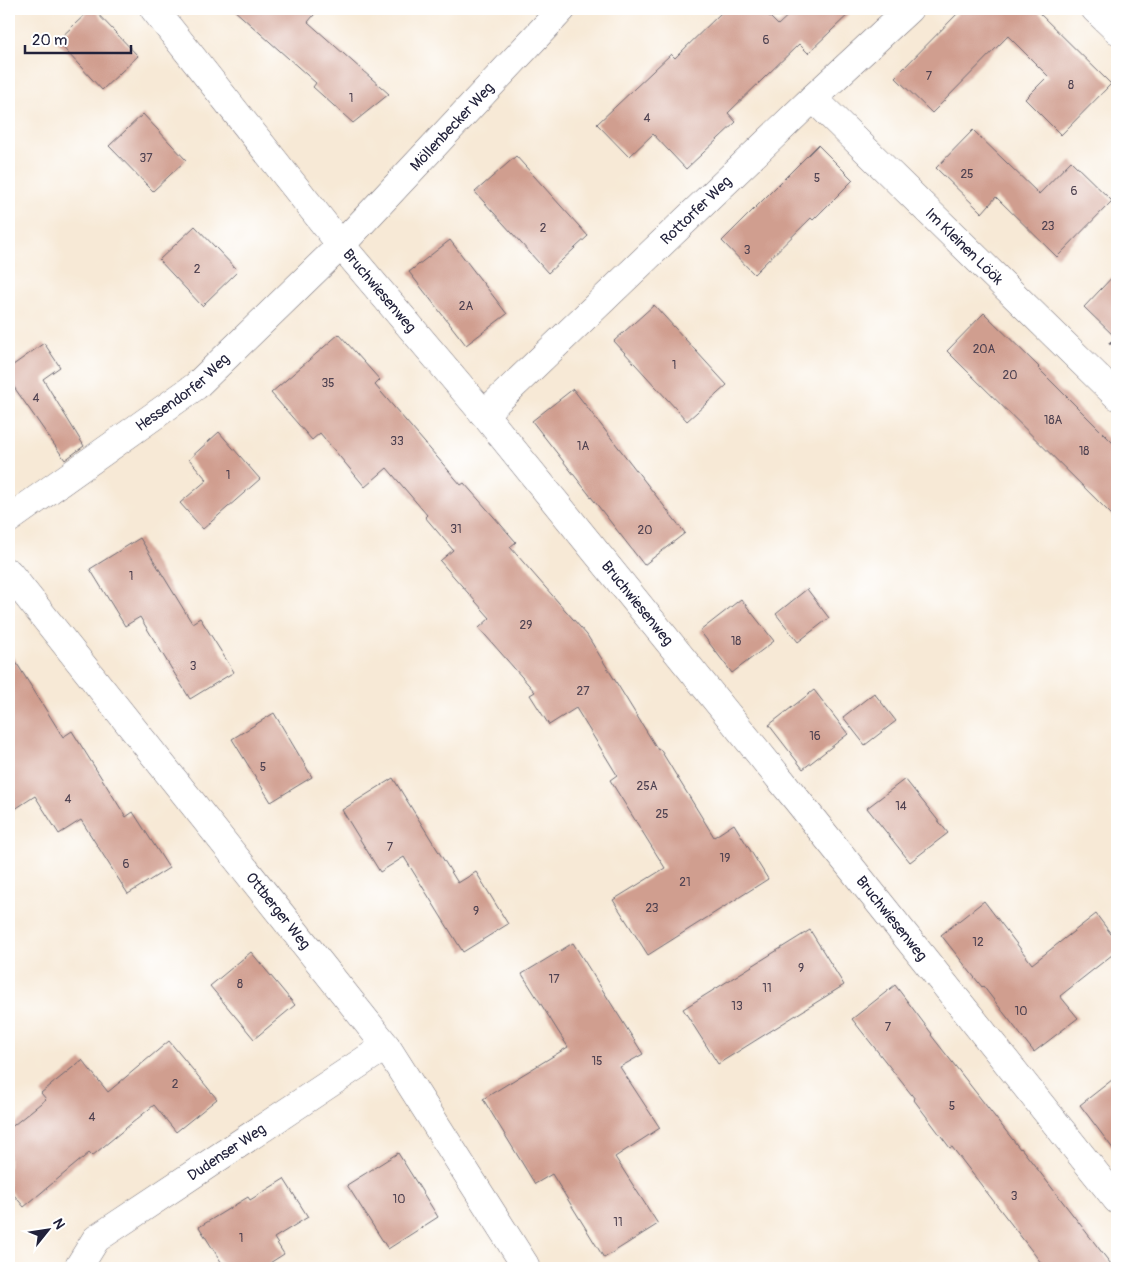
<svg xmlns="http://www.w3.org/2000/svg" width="1126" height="1277" font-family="Pangolin,sans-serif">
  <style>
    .building { fill: #d09e8f }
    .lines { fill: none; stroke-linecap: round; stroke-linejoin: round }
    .street-casing { stroke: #6d6871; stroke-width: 29 }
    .path { stroke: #6d6871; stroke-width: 3; stroke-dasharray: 4 4; stroke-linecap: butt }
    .street { stroke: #fff; stroke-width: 28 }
    .labels { text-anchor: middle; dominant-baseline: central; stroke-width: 5; stroke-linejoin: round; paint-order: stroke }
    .number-label { font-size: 12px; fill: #4e4150 }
    .street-label { font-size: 15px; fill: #22223b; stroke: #fff }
  </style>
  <rect width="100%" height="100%" fill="#fff"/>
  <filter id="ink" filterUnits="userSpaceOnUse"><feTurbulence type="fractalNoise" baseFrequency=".02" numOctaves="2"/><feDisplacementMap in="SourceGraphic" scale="10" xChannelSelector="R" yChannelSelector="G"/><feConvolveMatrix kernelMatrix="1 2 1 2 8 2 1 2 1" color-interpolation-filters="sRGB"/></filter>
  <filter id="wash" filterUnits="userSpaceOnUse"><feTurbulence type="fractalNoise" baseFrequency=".0096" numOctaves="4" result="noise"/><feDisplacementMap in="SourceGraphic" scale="20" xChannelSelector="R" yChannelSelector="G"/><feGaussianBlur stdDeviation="1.12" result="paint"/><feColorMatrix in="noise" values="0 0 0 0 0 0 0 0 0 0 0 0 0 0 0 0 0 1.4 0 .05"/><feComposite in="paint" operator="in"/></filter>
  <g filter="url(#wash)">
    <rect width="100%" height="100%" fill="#f7e9d6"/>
    <g id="blocks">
      <path class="building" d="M91 9H93L138 56 102 90 57 41Z
        M233 9H319L308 22 389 94 353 123 313 87 316 83Z
        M725 9H762L778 25 795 9H854L808 53 799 44 728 113 736 122 686 169 653 134 629 157 597 124 671 54 675 58Z
        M962 9H1035L1111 84 1061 135 1025 99 1048 76 1008 36 932 113 895 77Z
        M143 114 186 160 153 191 109 146Z
        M973 130 1039 194 1071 161 1112 201 1057 257 996 197 982 213 936 168Z
        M818 145 853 180 813 220 811 218 754 274 722 241Z
        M516 156 588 236 548 273 475 192Z
        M195 226 238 271 202 306 159 260Z
        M450 240 507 314 466 345 409 272Z
        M1117 272V339L1084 307Z
        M654 305 727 385 687 421 614 341Z
        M984 313 1039 367 1038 368 1117 447V520L947 351Z
        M339 334 380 380 375 385 461 485 464 483 516 542 510 547 587 635 658 750 660 749 714 837 734 824 768 879 648 955 613 900 665 868 610 780 617 775 576 708 549 725 530 695 535 692 479 628 490 618 440 561 453 550 425 517 427 515 387 468 365 487 320 433 312 440 271 393Z
        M44 343 60 367 43 379 84 446 65 460 9 380V368Z
        M573 389 685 533 644 565 532 421Z
        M219 432 260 479 203 529 180 503 207 480 189 459Z
        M140 538 192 623 200 618 234 672 190 699 140 617 125 626 90 569Z
        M807 589 829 618 798 642 776 614Z
        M741 599 774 641 732 673 700 631Z
        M9 651 63 737 72 731 126 817 133 812 169 868 128 894 81 820 59 834 35 796 9 813Z
        M814 690 848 734 803 769 769 725Z
        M874 693 896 721 865 745 843 717Z
        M274 713 312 777 271 802 232 739Z
        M393 778 458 883 476 872 508 924 463 952 404 857 380 872 342 810Z
        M905 779 948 833 910 862 867 808Z
        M984 901 1032 964 1096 914 1117 942V951L1060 996 1078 1018 1034 1052 983 986 982 987 941 935Z
        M810 930 844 985 718 1064 683 1009Z
        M573 943 643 1054 620 1067 660 1128 615 1157 658 1224 604 1258 552 1174 535 1184 483 1099 568 1047 522 974Z
        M251 952 295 1005 254 1039 210 986Z
        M895 985 932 1034 931 1035 1020 1149 1021 1148 1114 1268H1045L952 1147 950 1148 914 1100 915 1099 852 1019Z
        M169 1041 217 1099 176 1132 154 1105 92 1156 89 1153 24 1207 9 1189V1129L46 1099 41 1093 82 1060 108 1092Z
        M1117 1076V1154L1080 1105Z
        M398 1153 438 1217 388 1249 347 1185Z
        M284 1179 308 1217 274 1238 284 1254 262 1268H225L199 1227 248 1197 250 1200Z"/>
    </g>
  </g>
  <g filter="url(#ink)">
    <use href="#blocks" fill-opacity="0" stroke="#6d6871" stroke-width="1"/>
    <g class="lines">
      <defs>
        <g id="street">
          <path id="s1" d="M154 9 341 245 484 414 797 800 1117 1200"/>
          <path d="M1095 9 1117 30"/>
          <path id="s2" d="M813 98 1117 396"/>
          <path id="s3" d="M484 414 813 98 909 9"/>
          <path id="s4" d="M9 519 196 386 341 245 562 9"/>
          <path id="s5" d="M9 573 386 1046 525 1265"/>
          <path id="s6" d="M78 1268 96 1239 386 1046"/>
        </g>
      </defs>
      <use href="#street" class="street-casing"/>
      <path class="path" d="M1109 344 1117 339
        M902 1268 903 1262"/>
      <use href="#street" class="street"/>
    </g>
  </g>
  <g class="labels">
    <g class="number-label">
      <text x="766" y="40">6</text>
      <text x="929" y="76">7</text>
      <text x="1071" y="85">8</text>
      <text x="351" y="98">1</text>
      <text x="647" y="118">4</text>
      <text x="146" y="158">37</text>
      <text x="967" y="174">25</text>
      <text x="817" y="178">5</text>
      <text x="1074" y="191">6</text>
      <text x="1048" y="226">23</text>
      <text x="543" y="228">2</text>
      <text x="747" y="250">3</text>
      <text x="197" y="269">2</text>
      <text x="466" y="306">2A</text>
      <text x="984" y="349">20A</text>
      <text x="674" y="365">1</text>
      <text x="1010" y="375">20</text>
      <text x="328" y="383">35</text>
      <text x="36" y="398">4</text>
      <text x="1053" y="420">18A</text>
      <text x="397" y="441">33</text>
      <text x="583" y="446">1A</text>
      <text x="1084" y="451">18</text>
      <text x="228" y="475">1</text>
      <text x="456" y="529">31</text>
      <text x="645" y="530">20</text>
      <text x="131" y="576">1</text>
      <text x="526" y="625">29</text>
      <text x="736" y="641">18</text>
      <text x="193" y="666">3</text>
      <text x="583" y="691">27</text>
      <text x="815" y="736">16</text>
      <text x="263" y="767">5</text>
      <text x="647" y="786">25A</text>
      <text x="68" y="799">4</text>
      <text x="901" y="806">14</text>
      <text x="662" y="814">25</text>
      <text x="390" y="847">7</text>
      <text x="725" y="858">19</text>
      <text x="126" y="864">6</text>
      <text x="685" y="882">21</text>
      <text x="652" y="908">23</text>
      <text x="476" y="911">9</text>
      <text x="978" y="942">12</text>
      <text x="801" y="968">9</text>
      <text x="554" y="979">17</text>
      <text x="240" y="984">8</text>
      <text x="767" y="988">11</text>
      <text x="737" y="1006">13</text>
      <text x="1021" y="1011">10</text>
      <text x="888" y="1027">7</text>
      <text x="597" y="1061">15</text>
      <text x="175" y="1084">2</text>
      <text x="952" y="1106">5</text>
      <text x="92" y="1117">4</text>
      <text x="1014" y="1196">3</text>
      <text x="399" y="1199">10</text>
      <text x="618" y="1222">11</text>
      <text x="241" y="1238">1</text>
    </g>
    <g class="street-label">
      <text stroke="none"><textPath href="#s4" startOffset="594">Möllenbecker Weg</textPath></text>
      <text stroke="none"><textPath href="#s3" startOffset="294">Rottorfer Weg</textPath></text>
      <text stroke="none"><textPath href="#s2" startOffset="212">Im Kleinen Löök</textPath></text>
      <text stroke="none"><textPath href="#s1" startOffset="361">Bruchwiesenweg</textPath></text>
      <text stroke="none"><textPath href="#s4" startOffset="215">Hessendorfer Weg</textPath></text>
      <text stroke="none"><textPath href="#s1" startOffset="766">Bruchwiesenweg</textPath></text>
      <text stroke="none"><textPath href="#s5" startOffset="432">Ottberger Weg</textPath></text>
      <text stroke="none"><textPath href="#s1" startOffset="1171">Bruchwiesenweg</textPath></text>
      <text stroke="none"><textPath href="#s6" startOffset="191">Dudenser Weg</textPath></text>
    </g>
  </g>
  <rect width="1126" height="1277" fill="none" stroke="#fff" stroke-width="30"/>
  <g transform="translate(48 1230) rotate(60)" stroke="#ffffff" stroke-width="4" paint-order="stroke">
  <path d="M0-4L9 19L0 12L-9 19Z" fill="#22223b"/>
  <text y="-8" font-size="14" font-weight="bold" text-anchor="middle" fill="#22223b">N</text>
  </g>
  <path d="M25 45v8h106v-8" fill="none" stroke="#22223b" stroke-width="2.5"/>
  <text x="32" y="45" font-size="15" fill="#22223b" stroke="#ffffff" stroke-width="4" paint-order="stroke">20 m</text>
</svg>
